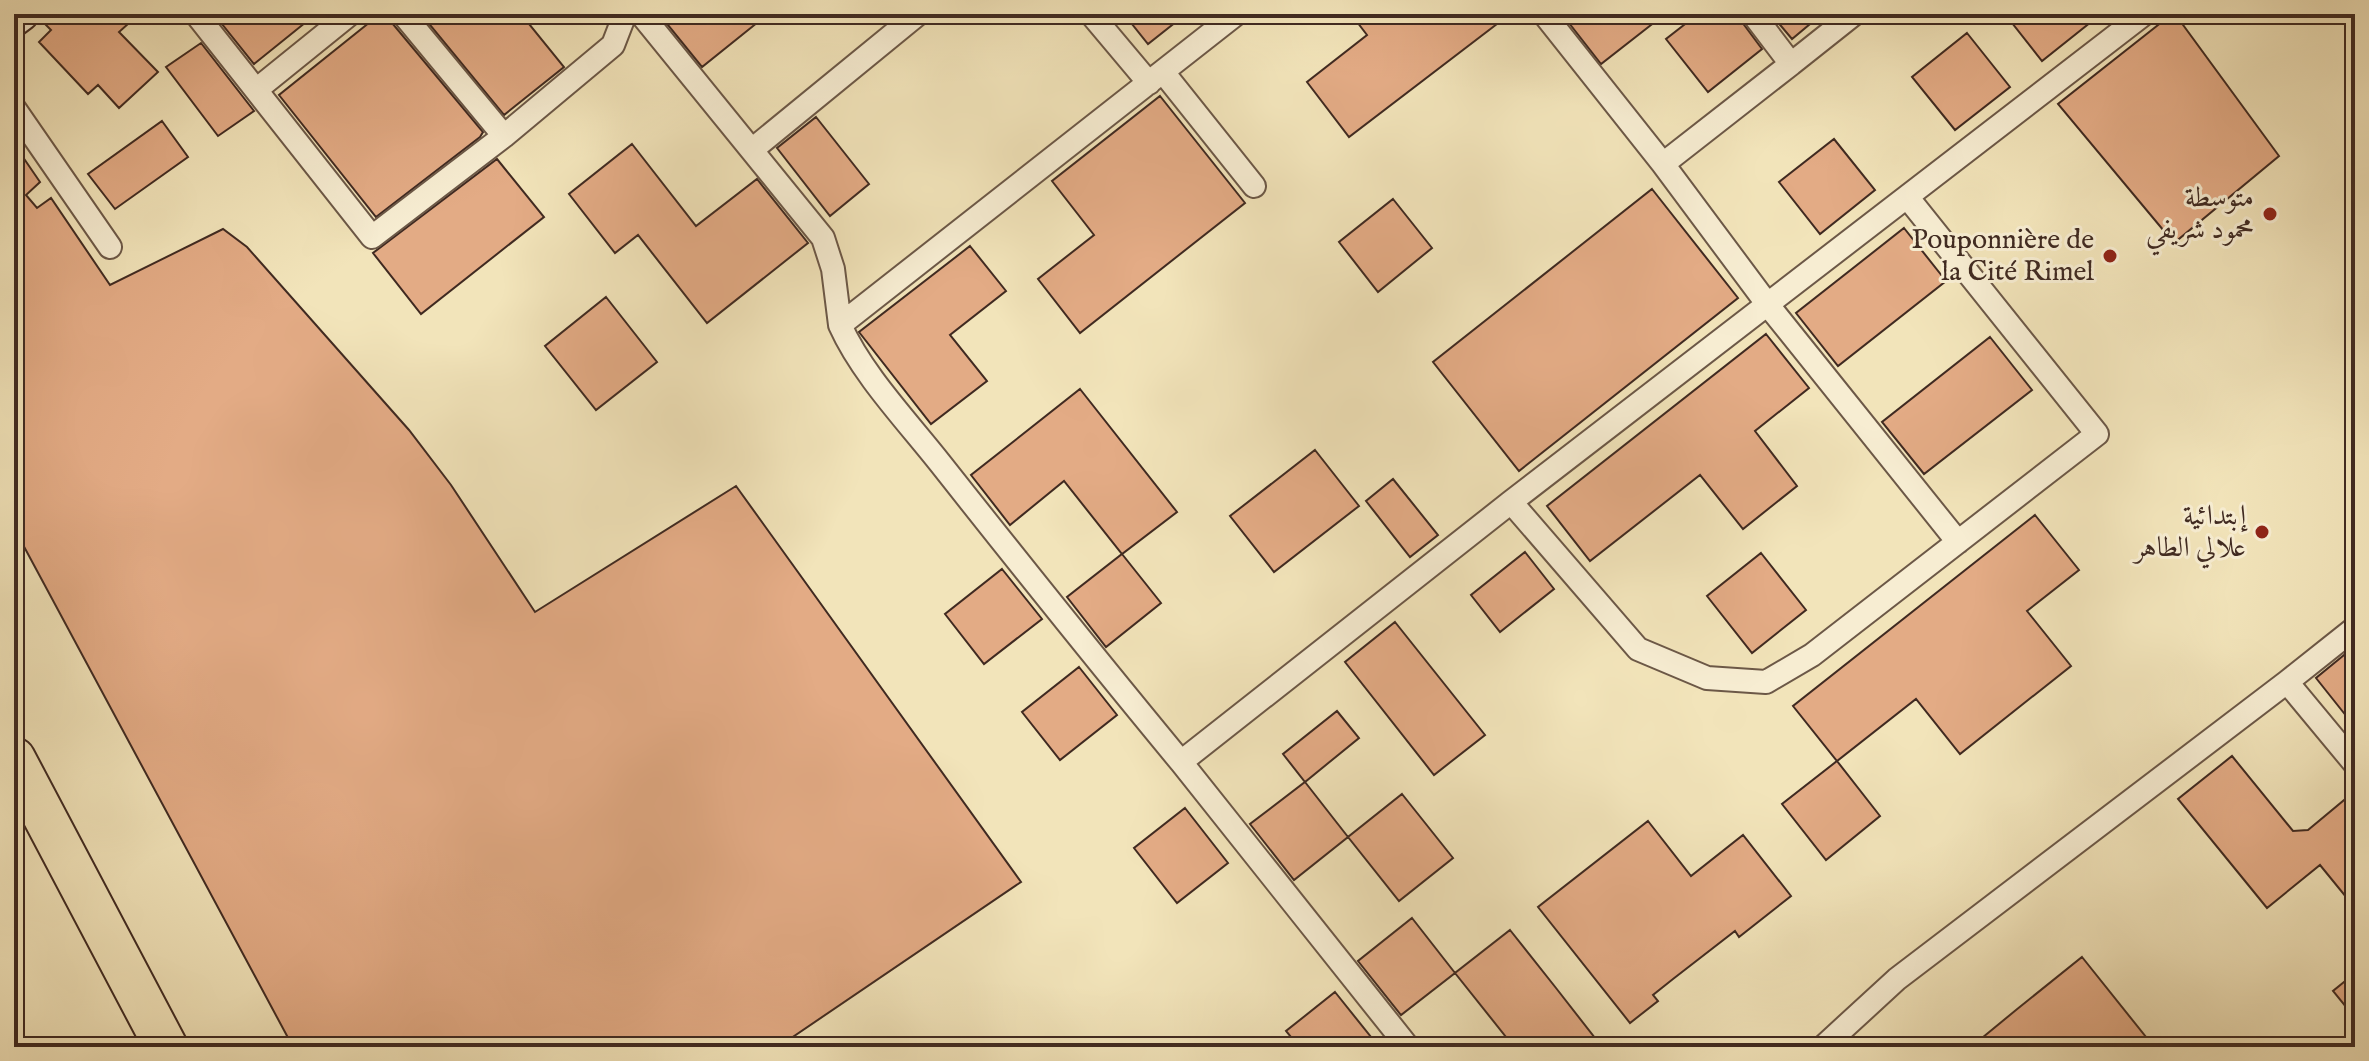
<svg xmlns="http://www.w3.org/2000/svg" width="2369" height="1061" font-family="'IM FELL English',Amiri,serif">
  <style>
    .building { fill: #e3ab85; stroke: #402a21; stroke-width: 2 }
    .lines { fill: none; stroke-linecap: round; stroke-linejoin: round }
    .street-casing { stroke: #6c5847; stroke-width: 26 }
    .secondary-casing { stroke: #402a21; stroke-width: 36 }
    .highway-casing { stroke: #402a21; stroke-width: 46 }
    .street { stroke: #f7edd2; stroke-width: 22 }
    .secondary { stroke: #f7edd2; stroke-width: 32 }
    .highway { stroke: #f2e4ba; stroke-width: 42 }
    .poi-dot { fill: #8f2418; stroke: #f7edd2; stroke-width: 3 }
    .labels { text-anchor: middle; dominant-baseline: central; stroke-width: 6; stroke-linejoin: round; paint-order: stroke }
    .poi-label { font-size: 28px; fill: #402a21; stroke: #f7edd2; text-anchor: end }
  </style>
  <rect width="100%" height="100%" fill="#f2e4ba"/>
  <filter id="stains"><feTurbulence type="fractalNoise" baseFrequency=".0025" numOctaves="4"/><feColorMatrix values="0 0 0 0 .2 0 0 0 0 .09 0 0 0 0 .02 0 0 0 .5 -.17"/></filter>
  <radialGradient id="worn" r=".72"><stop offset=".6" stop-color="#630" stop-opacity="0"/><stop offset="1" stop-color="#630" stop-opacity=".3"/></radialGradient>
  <path class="building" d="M41 14H139L119 32 158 72 119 108 98 85 88 94 39 42 51 30 40 19Z
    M214 14H316L254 64Z
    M380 14H389L392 23 483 132 480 137 376 217 279 95Z
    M421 14H521L564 67 504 115Z
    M659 14H768L702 67Z
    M1124 14H1186L1148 44Z
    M1351 14H1510L1349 137 1307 82 1367 35Z
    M1562 14H1665L1601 64Z
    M1698 14H1739L1742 22 1762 49 1708 92 1666 39Z
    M1771 14H1822L1792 39Z
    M2005 14H2101L2042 61Z
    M2172 14H2175L2279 156 2174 243 2058 104Z
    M1967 33 2010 87 1955 130 1912 77Z
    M201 43 254 111 218 136 166 67Z
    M1160 96 1245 203 1080 333 1038 279 1094 235 1052 181Z
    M816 117 869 184 830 216 777 148Z
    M162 121 188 157 115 209 88 174Z
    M1834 139 1875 190 1820 234 1779 182Z
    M14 144 40 182 26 195 37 208 51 198 110 285 223 229 247 247 409 430 451 485 535 612 736 486 1021 882 778 1047H293L14 528Z
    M632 144 696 226 757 179 808 243 707 323 638 235 615 253 569 194Z
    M497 159 544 217 421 314 373 253Z
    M1652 189 1738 298 1519 471 1433 362Z
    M1393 199 1432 248 1378 292 1339 242Z
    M1904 228 1946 281 1838 366 1796 313Z
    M970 246 1006 291 950 335 987 381 931 424 859 332Z
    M606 297 657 362 596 410 545 346Z
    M1766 334 1809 388 1755 431 1797 486 1743 529 1700 475 1590 561 1547 506Z
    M1990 337 2032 390 1924 474 1882 422Z
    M1080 389 1177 512 1122 554 1064 481 1010 525 971 475Z
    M1315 450 1359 506 1274 572 1230 516Z
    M1393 479 1438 535 1410 557 1366 501Z
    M2035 515 2079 570 2027 611 2071 666 1960 754 1916 699 1837 761 1793 706Z
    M1525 552 1554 589 1500 632 1471 595Z
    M1761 553 1806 610 1752 653 1707 596Z
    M1122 554 1161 603 1106 647 1067 597Z
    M1002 569 1042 619 984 664 945 614Z
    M1395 622 1485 735 1434 775 1345 662Z
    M2355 646V727L2316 678Z
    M1079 667 1117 715 1060 760 1022 712Z
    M1337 711 1359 738 1305 782 1283 754Z
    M2232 756 2293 831 2308 830 2355 791V908L2320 865 2267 908 2245 881 2178 799Z
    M1837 761 1880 816 1826 860 1782 804Z
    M1305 782 1348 837 1294 880 1250 824Z
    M1402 794 1453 858 1399 901 1348 837Z
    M1185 808 1228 863 1177 903 1134 848Z
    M1648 821 1691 876 1743 835 1791 896 1739 937 1735 931 1673 979 1653 995 1658 1001 1630 1023 1538 907Z
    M1412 918 1455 973 1401 1015 1358 961Z
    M1510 930 1556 988 1602 1047H1514L1455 973Z
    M2082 957 2154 1047H1971L2016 1010Z
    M2355 973V1018L2333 991Z
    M1335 992 1379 1047H1299L1286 1031Z"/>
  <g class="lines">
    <defs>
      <path id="street" d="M196 14 256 90 350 14
        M403 14 504 136
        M641 14 823 238 833 269 840 325
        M1091 14 1149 83
        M1236 14 840 325C862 374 906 420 940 463 1019 563 1099 663 1181 762L1511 502 2144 14
        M1544 14 1663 164 1768 305 1958 542
        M1753 14 1791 64 1854 14
        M1163 72 1254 186
        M256 90 372 237 504 136 613 45 625 14
        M14 108 110 247
        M753 149 918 14
        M1663 164 1791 64
        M1511 502 1638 649 1707 678 1766 682 1812 655 2097 434 1908 198
        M2287 682 2355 764
        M1181 762 1408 1047
        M1823 1047 1897 979 2287 682 2355 628"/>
      <path id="secondary" d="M14 20 22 14"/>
      <path id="highway" d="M14 759 166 1047"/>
    </defs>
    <use href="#street" class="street-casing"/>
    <use href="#secondary" class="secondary-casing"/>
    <use href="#highway" class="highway-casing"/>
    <use href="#street" class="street"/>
    <use href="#secondary" class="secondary"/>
    <use href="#highway" class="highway"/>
  </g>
  <g class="poi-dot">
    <circle cx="2270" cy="214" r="8"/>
    <circle cx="2110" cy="256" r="8"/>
    <circle cx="2262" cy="532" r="8"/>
  </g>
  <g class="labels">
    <g class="poi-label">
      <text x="2254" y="198">متوسطة<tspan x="2254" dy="32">محمود شريفي</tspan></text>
      <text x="2094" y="240">Pouponnière de<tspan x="2094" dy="32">la Cité Rimel</tspan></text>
      <text x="2246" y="516">إبتدائية<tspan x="2246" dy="32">علالي الطاهر</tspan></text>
    </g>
  </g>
  <rect width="2369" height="1061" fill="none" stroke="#f2e4ba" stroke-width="48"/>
  <rect x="16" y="16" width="2337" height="1029" fill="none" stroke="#402a21" stroke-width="4"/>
  <rect x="24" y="24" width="2321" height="1013" fill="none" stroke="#402a21" stroke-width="2"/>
  <rect width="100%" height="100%" filter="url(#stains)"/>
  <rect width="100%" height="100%" fill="url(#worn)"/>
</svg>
